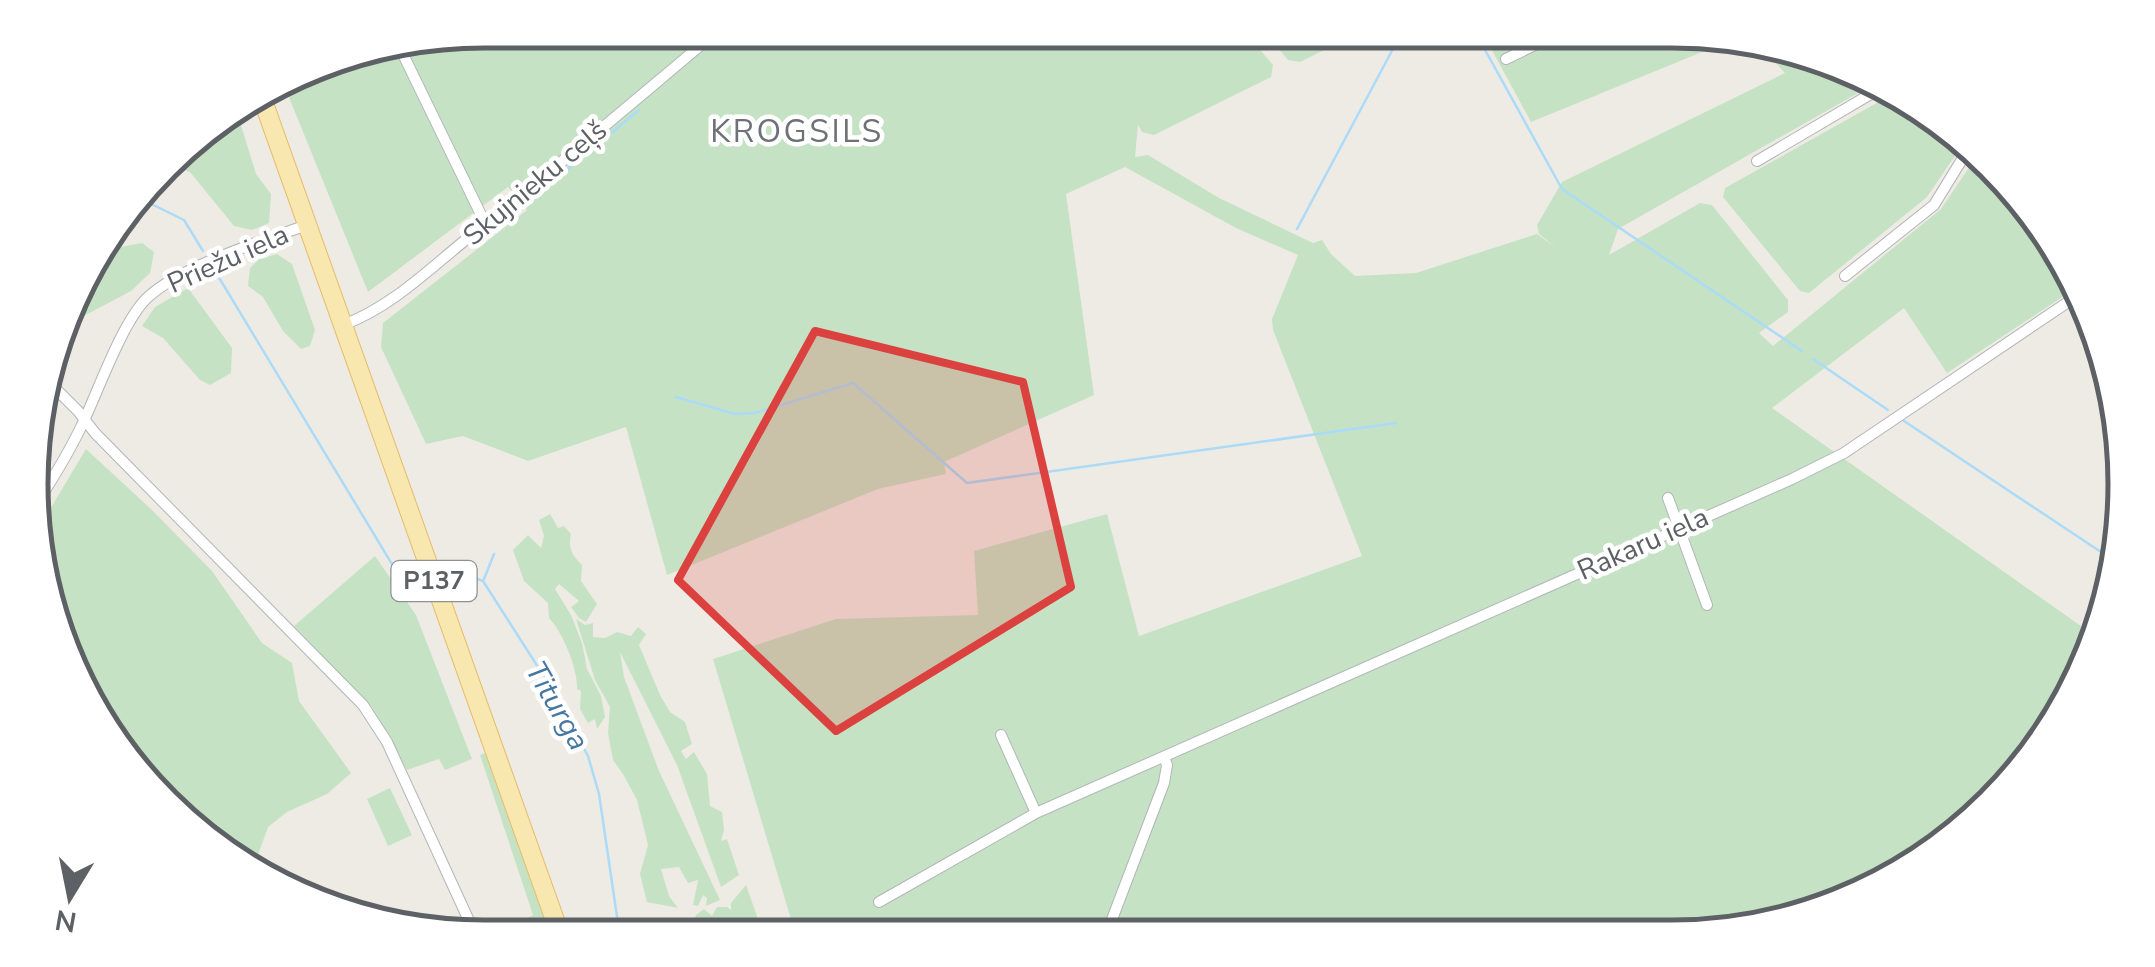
<svg xmlns="http://www.w3.org/2000/svg" width="2155" height="967" font-family="'Nunito Sans',sans-serif">
  <style>
    .green { fill: #c5e3c4 }
    .lines { fill: none; stroke-linecap: round; stroke-linejoin: round }
    .stream { stroke: #abdbf8; stroke-width: 2.5 }
    .minor-casing { stroke: #b2b5b9; stroke-width: 12 }
    .primary-casing { stroke: #e6bb66; stroke-width: 20 }
    .minor { stroke: #fff; stroke-width: 10 }
    .primary { stroke: #f8e8b0; stroke-width: 18 }
    .marked { fill: #db413e; fill-opacity: 0.2; stroke: #db413e; stroke-width: 8; stroke-linejoin: round }
    .labels { text-anchor: middle; dominant-baseline: central; stroke-width: 9; stroke-linejoin: round; paint-order: stroke }
    .shield { fill: #fff; stroke: #8e9092; stroke-width: 2.5 }
    .shield-label { font-size: 25px; font-weight: bold; fill: #5d6064 }
    .street-label { font-size: 28px; fill: #5d6064; stroke: #fff }
    .water-label { font-size: 30px; font-style: italic; fill: #4677a1; stroke: #fff }
    .quarter-label { font-size: 32px; letter-spacing: 2.5px; fill: #6e7276; stroke: #fff }
    .rim { fill: none; stroke: #5d6064; stroke-width: 5 }
  </style>
  <rect width="100%" height="100%" fill="#eeebe5"/>
  <path class="green" d="M484 30H651L660 35 665 30H1243L1273 65 1271 77 1154 135 1142 132 1138 125 1135 157 1148 155 1219 198 1313 243 1322 240 1331 254 1355 276 1416 273 1537 234 1556 248 1539 234 1537 225 1562 182 1785 73 1762 48 1845 64 1874 84 1618 229 1609 255 1700 203 1712 205 1788 300V312L1759 333 1773 346 1941 209 1974 160 1984 158 1994 165 2076 288 1947 373 1904 308 1772 408 2095 636 2091 657 2032 759 1948 843 1846 902 1731 933 796 936 713 659 836 619 978 615 974 551 1107 514 1139 636 1362 556 1273 330 1272 319 1298 255 1236 228 1125 167 1066 194 1094 395 944 462 946 474 878 489 667 575 626 427 528 461 463 436 426 444 381 347 383 323 527 210 508 187 368 292 284 85 337 54Z
    M1263 30H1365L1300 62 1288 60Z
    M1481 30H1672L1729 41 1531 122Z
    M1891 95 1958 140 1959 150 1927 197 1809 293 1800 291 1723 197 1725 188Z
    M237 112 256 174 271 194 269 223 252 230 234 226 190 172 167 164 185 142Z
    M142 243 154 252 150 273 131 291 65 326 91 256 99 247 110 249Z
    M277 254 292 264 315 330 310 346 301 349 283 331 263 297 248 286 250 268 259 259Z
    M188 288 232 348 231 373 210 385 200 380 163 338 142 326 155 307Z
    M86 449 152 510 212 571 262 643 292 663 299 701 351 773 327 794 287 812 268 827 258 855 256 869 185 825 90 710 34 543V536Z
    M550 514 558 528 564 526 571 534C568 549 572 555 582 565L581 581 597 604 586 622 579 618 571 607 579 601 559 584 555 589 571 615 582 643 587 669 601 696 605 717 597 729 595 719 588 723 580 709 581 691 577 689C578 669 563 633 549 618L548 603 524 581 513 550 528 535 541 548 544 536 539 520Z
    M375 556 416 615 472 759 445 770 439 759 407 770 372 707 294 626Z
    M576 619 585 625 593 623V637L605 638 617 632 631 636 638 627 646 634 639 645 660 695 670 712 685 722 692 744 681 751 686 759 694 752 707 774 710 806 722 812 724 830 721 841 727 839 739 875 721 887 677 765 620 652 624 677 659 771 720 900 706 906 707 898 703 895 698 906 693 905 698 880 688 883 679 867 661 869 669 896 678 908 647 902 640 874 648 845 637 800 623 774 613 760 608 733 610 707 595 680Z
    M485 753 552 937H489L533 915 480 755Z
    M390 788 412 835 388 846 367 799Z
    M746 885 757 916 759 936H698L696 928 691 926 696 915 704 909 712 916 717 907H727L731 910V903Z"/>
  <g class="lines">
    <path class="stream" d="M1474 30 1562 189 1802 351
      M139 198 184 220 203 251
      M516 212 639 110
      M1297 229 1403 30
      M215 271 407 589 410 591 419 588
      M1813 359 1888 410
      M676 397 735 414 755 413 853 383 967 483 1396 423
      M1904 421 2110 558
      M448 577 460 573 483 581 552 689 588 756 599 794 620 937
      M484 579 494 554"/>
    <defs>
      <path id="minor" d="M398 44 486 225
        M1506 59 1566 30
        M1757 161 1881 88
        M1845 276 1934 205 1969 148
        M343 325C389 308 425 273 463 242 550 173 634 101 719 30
        M45 378 78 411 95 433 363 705 387 742 476 936
        M1668 498 1707 605
        M35 506C52 480 68 454 81 427 98 392 122 322 147 298 181 266 262 241 307 225
        M1001 735 1036 813
        M879 902 1036 813 1792 479 1844 453 2080 294
        M1106 935 1164 783 1167 765 1164 757"/>
      <path id="primary" d="M262 98 561 937"/>
    </defs>
    <use href="#minor" class="minor-casing"/>
    <use href="#primary" class="primary-casing"/>
    <use href="#minor" class="minor"/>
    <use href="#primary" class="primary"/>
  </g>
  <path class="marked" d="M815 331 1023 382 1071 587 836 731 678 580Z"/>
  <g class="labels">
    <rect class="shield" x="391.5" y="561" width="85" height="40" rx="8"/>
    <g class="shield-label">
      <text x="434" y="581">P137</text>
    </g>
    <g class="street-label">
      <text transform="translate(535 183) rotate(-40)">Skujnieku ceļš</text>
      <text transform="translate(228 259) rotate(-24)">Priežu iela</text>
      <text transform="translate(1643 544) rotate(-24)">Rakaru iela</text>
    </g>
    <g class="water-label">
      <text transform="translate(557 706) rotate(60)">Titurga</text>
    </g>
    <g class="quarter-label">
      <text x="797" y="131">KROGSILS</text>
    </g>
  </g>
  <path d="M0 0H2155V967H0ZM484 48H1672A436 436 0 0 1 2108 484V484A436 436 0 0 1 1672 920H484A436 436 0 0 1 48 484V484A436 436 0 0 1 484 48Z" fill="#fff" fill-rule="evenodd"/>
  <path class="rim" d="M484 48H1672A436 436 0 0 1 2108 484V484A436 436 0 0 1 1672 920H484A436 436 0 0 1 48 484V484A436 436 0 0 1 484 48Z"/>
  <g transform="translate(70 897) rotate(190)" stroke="#ffffff" stroke-width="8" paint-order="stroke">
  <path d="M0-8L18 38L0 25L-18 38Z" fill="#5d6064"/>
  <text y="-15" font-size="28" font-weight="bold" text-anchor="middle" fill="#5d6064">N</text>
  </g>
</svg>
